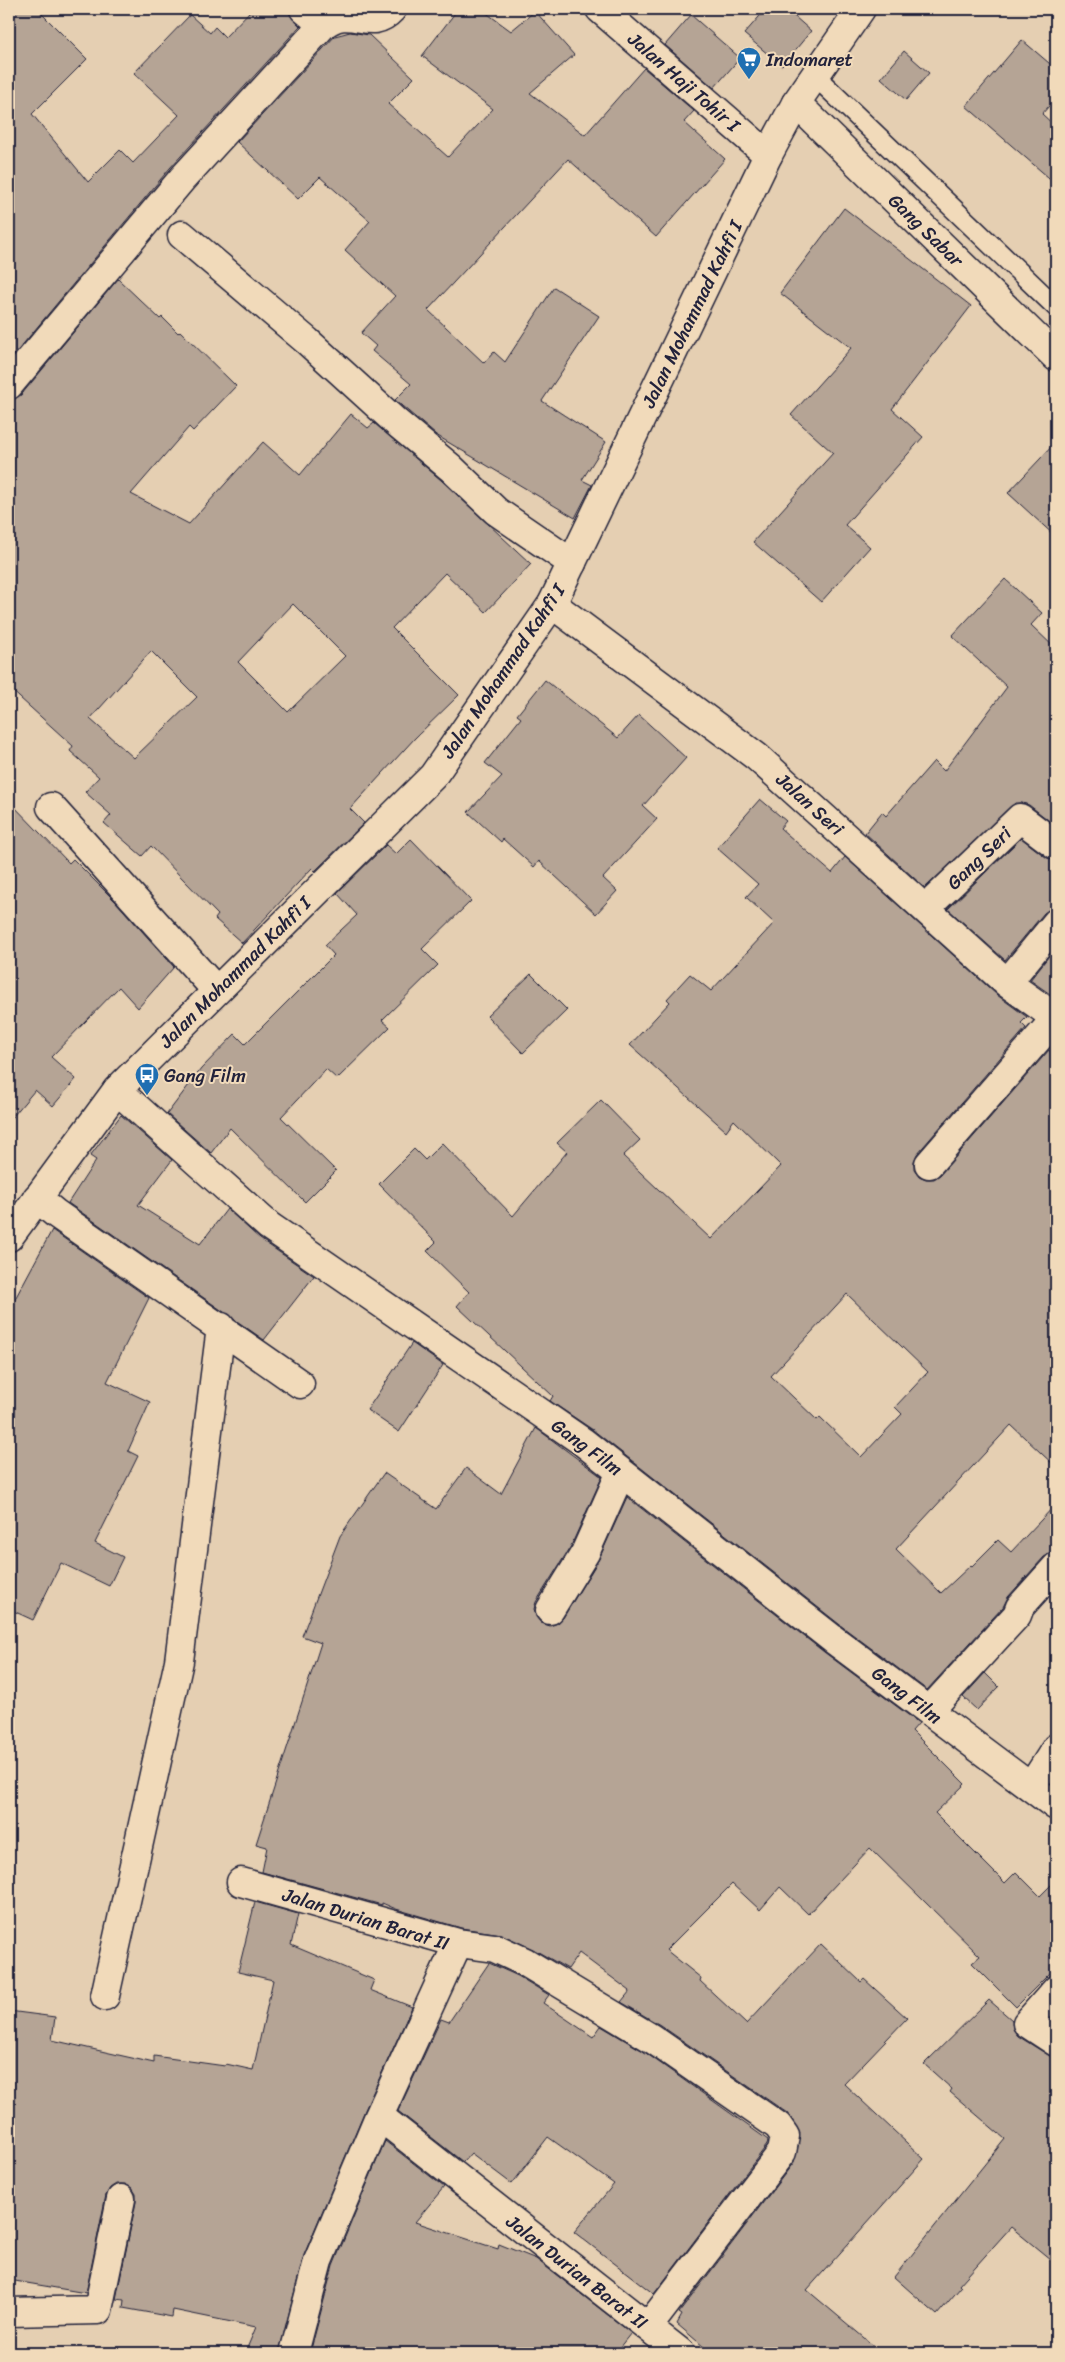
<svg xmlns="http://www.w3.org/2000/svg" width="1065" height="2362" font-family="Sriracha,sans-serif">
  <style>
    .building { fill: #b5a495; stroke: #22223b; fill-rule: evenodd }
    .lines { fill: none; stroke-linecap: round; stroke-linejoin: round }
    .service-casing { stroke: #22223b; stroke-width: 22 }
    .minor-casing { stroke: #22223b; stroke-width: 31 }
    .secondary-casing { stroke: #22223b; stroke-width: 31 }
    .service { stroke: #f1daba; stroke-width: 19 }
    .minor { stroke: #f1daba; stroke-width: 28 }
    .secondary { stroke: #f1daba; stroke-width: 28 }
    .labels { text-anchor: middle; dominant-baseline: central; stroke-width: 4; stroke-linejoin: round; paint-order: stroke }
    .poi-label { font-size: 19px; fill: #22223b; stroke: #f1daba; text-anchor: start }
    .street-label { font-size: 19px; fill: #22223b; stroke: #f1daba }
  </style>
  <rect width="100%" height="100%" fill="#e5cfb2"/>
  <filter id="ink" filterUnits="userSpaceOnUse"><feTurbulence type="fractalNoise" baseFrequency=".02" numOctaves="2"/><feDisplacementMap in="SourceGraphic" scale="10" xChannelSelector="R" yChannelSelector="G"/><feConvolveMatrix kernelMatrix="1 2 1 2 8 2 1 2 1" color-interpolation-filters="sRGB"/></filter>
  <g filter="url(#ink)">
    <path class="building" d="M9 9H37L87 59 32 114 88 182 120 150 133 163 179 115 134 73 190 15 210 33 215 27 225 37 252 9H289L290 15 300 26 170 168 9 361Z
      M458 9H481L511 31 535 11 574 55 530 93 585 135 644 68 694 111 684 122 725 159 656 237 568 159 428 310 484 363 494 352 505 362 554 287 599 316 542 401 606 442 582 480 592 485 575 518 436 435 395 400 411 384 372 351 376 346 361 333 395 296 345 250 370 221 320 177 298 199 237 142 335 36 350 32 369 35 414 78 388 104 448 157 493 109 422 56Z
      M766 9H786L811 31 782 66 744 34Z
      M691 15 740 58 714 88 665 45Z
      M1022 40 1056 69V98L1042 114 1056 127V184L966 106Z
      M904 51 929 73 906 100 881 78Z
      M844 208 971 306 892 409 923 437 845 525 870 547 821 602 753 542 833 453 791 415 851 348 780 293Z
      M118 279 160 319 162 317 178 333 180 331 236 386 193 431 189 427 131 494 189 524 263 442 300 475 351 414 368 428 374 423 441 480 531 564 486 612 445 573 392 628 459 695 415 738 350 809 364 823 315 871 312 868 242 943 215 919 218 915 151 846 142 856 104 823 111 815 85 792 99 777 70 751 73 746 9 688V400L21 395ZM293 604 345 656 288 712 238 662ZM151 651 197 697 134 758 90 719Z
      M1056 442V537L1008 493Z
      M1005 579 1042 613 1031 625 1056 649V826L1029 805 1022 803H1015L925 888 865 833 882 812 886 816 934 761 944 771 1007 687 952 636Z
      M545 680 618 738 639 715 686 758 643 806 657 819 603 878 617 891 596 914 539 861 534 867 503 839 501 842 468 812 502 776 485 763 521 718 517 715Z
      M760 799 786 821 780 828 832 873 845 857 997 995 1027 1017 1021 1023 1026 1028 917 1154 914 1161V1169L919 1176 926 1179H934L940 1175 1049 1050 1056 1058V1467L1011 1425 896 1549 941 1593 971 1565 972 1566 998 1540 1011 1552 1056 1504V1552L1044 1557 1008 1597 1003 1607 927 1690 844 1628 593 1430 550 1401 553 1396 457 1306 469 1292 427 1251 436 1242 379 1184 414 1149 425 1160 442 1143 513 1216 567 1152 557 1143 601 1100 640 1140 623 1156 711 1239 781 1166 734 1120 726 1131 630 1045 670 1002 667 999 690 974 711 991 774 923 746 897 758 884 717 848ZM847 1294 928 1372 895 1407 902 1414 861 1457 820 1417 817 1420 771 1376Z
      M9 801 69 863 73 859 116 902 174 967 138 1008 119 987 51 1057 76 1079 53 1106 35 1090 9 1121Z
      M1021 838 1047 858 1056 860V908L1050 909 1044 913 1005 960 948 909Z
      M411 839 471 901 422 949 438 965 382 1020 390 1027 337 1079 326 1069 281 1117 336 1171 305 1202 230 1128 211 1153 167 1114 201 1069 235 1034 245 1044 334 955 325 945 357 915 337 893 386 845 396 854Z
      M1056 947V988L1050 994 1030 980Z
      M531 974 567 1010 523 1053 487 1016Z
      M121 1115 172 1160 138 1205 200 1244 227 1209 260 1239 314 1276 264 1340 68 1203 96 1160 90 1156Z
      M52 1230 149 1298 107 1382 150 1402 128 1451 138 1456 95 1543 123 1557 109 1586 61 1563 33 1620 9 1609V1310Z
      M412 1343 443 1365 399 1432 367 1410Z
      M536 1428 602 1477 571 1546 536 1602 534 1609 536 1617 541 1623 550 1626 558 1623 563 1618 599 1559 627 1497 824 1652 919 1723 912 1731 965 1784 935 1813 1005 1883 1016 1872 1040 1896 1056 1880V1967L1016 2007 972 1963 980 1956 870 1848 808 1914 780 1887 760 1910 732 1884 666 1950 701 1978 700 1981 746 2024 821 1944 861 1982 864 1979 907 2018 844 2084 924 2159 807 2290 882 2353H711L677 2324 682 2315 679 2313 794 2162 800 2133 787 2113 660 2025 621 2002 630 1991 579 1953 568 1969 533 1949 501 1934 461 1928 396 1909 382 1903V1905L262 1872 267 1847 256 1844 321 1643 302 1636 340 1536 384 1473 436 1509 466 1468 501 1494Z
      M985 1673 999 1687 977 1710 963 1697Z
      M255 1902 298 1914 291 1945 374 1980 370 1990 412 2007 365 2110 304 2255 279 2353H245L256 2327 173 2310 172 2317 123 2308 124 2300 116 2299 136 2202V2194L132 2188 125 2184H116L110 2188 106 2195 86 2293 9 2280V2011L55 2017 52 2040 154 2063V2056L225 2066 226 2064 253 2070 273 1980 238 1972Z
      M489 1963 518 1976 549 1995 543 2003 593 2037 601 2026 643 2051 768 2140 767 2145 654 2294 574 2232 614 2184 548 2137 512 2184 471 2153 463 2162 398 2111 441 2019 449 2022Z
      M989 2000 1012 2020 1013 2029 1018 2036 1056 2060V2264L1011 2227 959 2285 961 2287 937 2315 894 2277 1005 2139 950 2092 952 2089 924 2064Z
      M385 2141 444 2187 415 2222 498 2249 499 2244 536 2259 631 2333 615 2353H310L333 2266Z"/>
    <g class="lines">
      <defs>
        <path id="service" d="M815 76 1056 307"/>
        <path id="minor" d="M304 9 323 25
          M600 9 768 155
          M796 103 1056 357
          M182 235 307 341 397 423 451 468 496 511 572 563
          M9 385 182 179 323 25C352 2 369 34 392 9
          M552 604 757 757 1007 983 1056 1018
          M51 807 216 990
          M926 908 1020 818 1056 845
          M1007 983 1056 923
          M117 1090 269 1226 583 1442 834 1640 1056 1806
          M929 1164 1056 1018
          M37 1198 55 1213 300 1384
          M550 1610 585 1553 621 1472
          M929 1711 1017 1615 1020 1607 1056 1567
          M1031 1787 1056 1748
          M241 1882 458 1943 379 2116 318 2261 294 2353
          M458 1943 495 1948 525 1962 651 2038 778 2126 785 2136 782 2152 648 2327
          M1056 1990 1027 2023 1056 2042
          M105 1996 179 1661 221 1327
          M379 2116 681 2353
          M9 2312 98 2310 121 2199"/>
        <path id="secondary" d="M9 1237 117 1090 433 776 552 604 768 155 796 103 861 9"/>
      </defs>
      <use href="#service" class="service-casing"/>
      <use href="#minor" class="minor-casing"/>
      <use href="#secondary" class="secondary-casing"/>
      <use href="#service" class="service"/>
      <use href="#minor" class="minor"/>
      <use href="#secondary" class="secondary"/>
    </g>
  </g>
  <defs>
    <symbol id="supermarket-pin" viewBox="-11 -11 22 30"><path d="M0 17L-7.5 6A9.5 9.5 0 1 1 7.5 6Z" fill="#1f6fb2" stroke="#f1daba"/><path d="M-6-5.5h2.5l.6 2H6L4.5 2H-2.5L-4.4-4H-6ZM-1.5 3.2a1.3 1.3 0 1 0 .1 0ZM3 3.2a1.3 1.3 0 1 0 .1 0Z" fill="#fff"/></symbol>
    <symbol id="bus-pin" viewBox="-11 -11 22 30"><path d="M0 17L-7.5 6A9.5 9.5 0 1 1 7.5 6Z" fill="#1f6fb2" stroke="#f1daba"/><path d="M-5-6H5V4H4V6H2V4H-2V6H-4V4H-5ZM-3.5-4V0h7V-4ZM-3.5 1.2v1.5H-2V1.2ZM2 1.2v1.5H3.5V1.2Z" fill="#fff"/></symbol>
  </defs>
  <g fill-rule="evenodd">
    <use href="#supermarket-pin" x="735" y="45" width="28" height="38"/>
    <use href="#bus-pin" x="133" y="1061" width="28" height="38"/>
  </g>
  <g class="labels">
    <g class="poi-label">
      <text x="766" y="59">Indomaret</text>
      <text x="164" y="1075">Gang Film</text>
    </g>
    <g class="street-label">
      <text transform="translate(684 82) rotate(41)">Jalan Haji Tohir I</text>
      <text transform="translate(926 230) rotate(44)">Gang Sabar</text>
      <text transform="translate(692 314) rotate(-64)">Jalan Mohammad Kahfi I</text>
      <text transform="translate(503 671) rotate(-56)">Jalan Mohammad Kahfi I</text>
      <text transform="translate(810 804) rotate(42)">Jalan Seri</text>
      <text transform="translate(979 858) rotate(-44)">Gang Seri</text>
      <text transform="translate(235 972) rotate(-45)">Jalan Mohammad Kahfi I</text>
      <text transform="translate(587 1447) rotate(36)">Gang Film</text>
      <text transform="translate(907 1695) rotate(37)">Gang Film</text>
      <text transform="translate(366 1919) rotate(17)">Jalan Durian Barat II</text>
      <text transform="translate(577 2272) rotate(38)">Jalan Durian Barat II</text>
    </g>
  </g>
  <rect width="1065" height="2362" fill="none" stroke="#f1daba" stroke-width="30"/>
  <rect x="15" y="15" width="1035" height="2332" fill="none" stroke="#22223b" stroke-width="2" filter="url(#ink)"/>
</svg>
